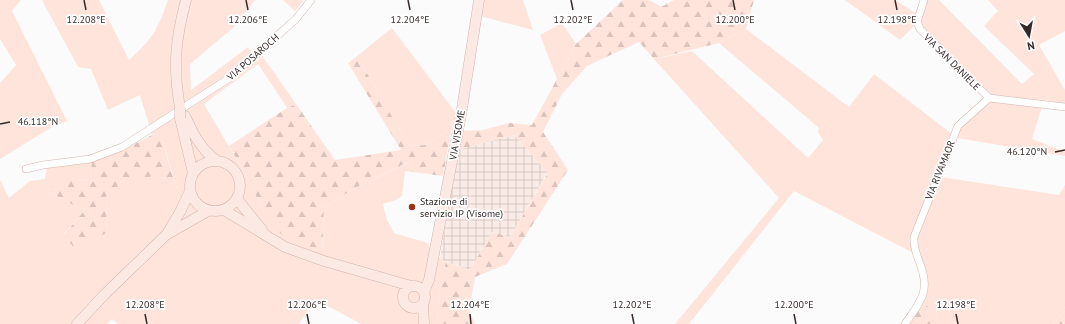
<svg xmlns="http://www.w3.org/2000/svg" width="1065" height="324" font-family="'PT Sans',sans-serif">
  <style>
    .industrial { fill: url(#industrial-grid) }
    .grass { fill: #ffe4dc }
    .forest { fill: url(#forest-firs) }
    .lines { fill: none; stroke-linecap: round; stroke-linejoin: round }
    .street-casing { stroke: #d1b5ad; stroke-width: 8 }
    .secondary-casing { stroke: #d1b5ad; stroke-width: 11 }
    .street { stroke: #fff; stroke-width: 7 }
    .secondary { stroke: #fde9e3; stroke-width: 10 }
    .secondary-bridge-casing { stroke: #d1b5ad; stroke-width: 11; stroke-linecap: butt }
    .secondary-bridge { stroke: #fde9e3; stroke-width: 10 }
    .ticks { fill: none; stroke: #352a27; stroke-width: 1.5 }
    .poi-dot { fill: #9b3413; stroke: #fff; stroke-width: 1.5 }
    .labels { text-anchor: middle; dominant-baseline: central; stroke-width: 3.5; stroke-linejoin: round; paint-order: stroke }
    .street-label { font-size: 10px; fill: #352a27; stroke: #fff }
    .poi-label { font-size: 10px; fill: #352a27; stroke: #fff; text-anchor: start }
    .ticks-label { font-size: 10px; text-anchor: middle; fill: #352a27; stroke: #fff; stroke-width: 3.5; stroke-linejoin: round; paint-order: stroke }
  </style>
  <defs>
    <pattern id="industrial-grid" width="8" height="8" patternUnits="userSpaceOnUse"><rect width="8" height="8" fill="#faebe6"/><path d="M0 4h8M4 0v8" fill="none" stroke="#d7cac5"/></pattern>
    <pattern id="forest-firs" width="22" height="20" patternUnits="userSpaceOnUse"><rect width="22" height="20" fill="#ffe4dc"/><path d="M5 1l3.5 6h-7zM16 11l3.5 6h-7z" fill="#dbc4bd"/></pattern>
  </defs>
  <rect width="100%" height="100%" fill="#fbfbfb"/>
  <path class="industrial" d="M514 135 548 172 510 237 492 232 470 270 446 262 440 258 456 157 461 149Z"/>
  <path class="grass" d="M0 0H21L12 11 67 121 52 127 0 159V83L16 65 0 39Z
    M42 0H99L129 60C153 38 157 31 168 0H255L233 28 190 64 191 90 248 47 256 58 261 54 296 104 287 108 258 64 204 104 252 186 263 213 322 254 324 208 353 189 409 162 405 171 402 196 396 200 383 204 387 220 394 233 428 243 431 252 446 262 439 291 437 324H361L315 299 299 324H118L112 319 107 324H0V180L9 198 30 181 45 179 48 161 92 160 90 181 70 178 50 192 84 211 63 235 107 233 106 197 108 192C114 189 116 187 121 183 125 179 133 178 138 174L156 175 171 182 177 189 161 134 152 135 140 95 108 110 91 69 78 67Z
    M283 0H302L303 1 295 11Z
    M483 0H523L533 30 480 16Z
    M845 0H895L917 14 923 0H939L1022 84 1034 74 984 26 998 11 988 0H1065V31L1039 45 1065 90V104L1044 100 1032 139 1065 152V156L957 138 941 177 1059 195 1065 185V311L1053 324H935L937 312 920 302 923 296 917 255 794 191 689 324H675L779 198 654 59 692 51 808 158 823 140 818 132 819 128 719 43 746 29 849 107 874 74 957 138 961 121 989 96 915 25 900 40Z
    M562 23 576 44 557 79 540 35Z
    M392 28 456 113 451 131 445 132 426 145 409 146 357 56Z"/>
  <path class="forest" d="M623 0H650L661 7 674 0H754L746 29 719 43 654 59 639 42 587 66 562 94 543 132 568 170 507 264 475 277 469 310 475 324H437L439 291 446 262 470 270 492 232 510 237 548 173 514 135 461 149 456 157 461 131 483 130 509 123 532 125 576 44Z
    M357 56 409 146 426 145 445 132 451 131 443 176 405 171 408 162 353 189 324 208 322 254 281 234 263 213 252 186 229 146 287 108 296 104 335 160 401 150 348 63Z
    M161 134 171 171 178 191C168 177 159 174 144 178L138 174 127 182H121L112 193 108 192 106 197 107 233 73 246 63 236 84 211 50 192 54 179 70 178 90 181 92 160 120 151 152 135Z
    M920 302 937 312 935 324H905Z
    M1065 311V324H1053Z"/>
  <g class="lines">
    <defs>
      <path id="street" d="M924 0 917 22 920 29 989 98
        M26 169 43 165 90 159 122 147 228 79 295 20 311 0
        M905 324C920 302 931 292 920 264 917 255 913 247 914 237L958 126 989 98 1065 107"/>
      <path id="secondary" d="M180 108C173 67 175 41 186 0
        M185 116C193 133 200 149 217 161
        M180 118 193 173
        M190 186a25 25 0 1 1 50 0a25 25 0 1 1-50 0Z
        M237 199 262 230
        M224 210 285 247 324 261 411 286
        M168 232 180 212 190 191
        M403 297a11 11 0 1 1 22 0a11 11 0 1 1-22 0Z
        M424 292 429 280 461 115 479 0
        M423 303 424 324
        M77 324 105 294 166 235 208 211"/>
    </defs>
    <use href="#street" class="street-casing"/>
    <use href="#secondary" class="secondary-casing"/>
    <use href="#street" class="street"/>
    <use href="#secondary" class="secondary"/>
    <defs>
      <path id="secondary-bridge" d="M180 118V108"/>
    </defs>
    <use href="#secondary-bridge" class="secondary-bridge-casing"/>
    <use href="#secondary-bridge" class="secondary-bridge"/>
  </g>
  <path class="ticks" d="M84 0 86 10M246 0 248 10M408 0 410 10M571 0 573 10M733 0 735 10M895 0 897 10M0 124 10 122M1055 152 1065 150M145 314 147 324M307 314 309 324M470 314 471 324M632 314 634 324M794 314 796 324M956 314 958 324"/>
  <circle class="poi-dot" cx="412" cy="207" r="4"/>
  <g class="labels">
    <g class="street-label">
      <text transform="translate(253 57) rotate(-41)">VIA POSAROCH</text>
      <text transform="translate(952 62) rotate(45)">VIA SAN DANIELE</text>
      <text transform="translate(457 135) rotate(-80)">VIA VISOME</text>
      <text transform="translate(940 170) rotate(-68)">VIA RIVAMAOR</text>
    </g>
    <g class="poi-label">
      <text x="420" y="201">Stazione di<tspan x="420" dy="12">servizio IP (Visome)</tspan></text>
    </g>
  </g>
  <g class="ticks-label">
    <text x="86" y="23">12.208°E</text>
    <text x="248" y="23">12.206°E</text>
    <text x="410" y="23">12.204°E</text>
    <text x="573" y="23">12.202°E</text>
    <text x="735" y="23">12.200°E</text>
    <text x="897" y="23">12.198°E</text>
    <text x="38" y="125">46.118°N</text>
    <text x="1027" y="155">46.120°N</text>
    <text x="145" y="308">12.208°E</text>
    <text x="307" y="308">12.206°E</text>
    <text x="470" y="308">12.204°E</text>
    <text x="632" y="308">12.202°E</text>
    <text x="794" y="308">12.200°E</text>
    <text x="956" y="308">12.198°E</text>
  </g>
  <g transform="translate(1029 36) rotate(169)" stroke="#ffffff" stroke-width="3" paint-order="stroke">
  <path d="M0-3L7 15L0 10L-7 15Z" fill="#352a27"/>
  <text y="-6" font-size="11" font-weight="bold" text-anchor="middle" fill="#352a27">N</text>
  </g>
</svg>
